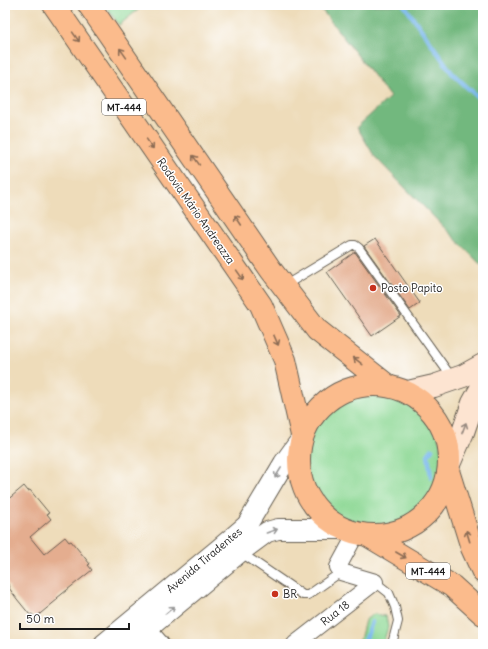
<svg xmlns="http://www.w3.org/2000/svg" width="488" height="649" font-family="Delius,sans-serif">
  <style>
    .green { fill: #8dd894; stroke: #547a58 }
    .forest { fill: #72b87e; stroke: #476a4d }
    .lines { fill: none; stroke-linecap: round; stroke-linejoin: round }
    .stream { stroke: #7ab8ed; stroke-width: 4.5 }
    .building { fill: #e4ad8f }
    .service-casing { stroke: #665f53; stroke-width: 10 }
    .minor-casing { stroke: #665f53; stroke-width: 18 }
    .tertiary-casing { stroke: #665f53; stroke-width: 22 }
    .secondary-casing { stroke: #665f53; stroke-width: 24 }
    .trunk-casing { stroke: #665f53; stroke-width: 24 }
    .service { stroke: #fff; stroke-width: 8 }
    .minor { stroke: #fff; stroke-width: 16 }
    .tertiary { stroke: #fff; stroke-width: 20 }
    .secondary { stroke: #fde4d1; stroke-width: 22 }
    .trunk { stroke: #fbbb8c; stroke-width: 22 }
    .oneway { stroke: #8c6c54 }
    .oneway2 { stroke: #988a80 }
    .oneway3 { stroke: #999 }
    .poi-dot { fill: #c8321e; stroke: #fff; stroke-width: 1.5 }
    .labels { text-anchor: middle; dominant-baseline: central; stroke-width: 3; stroke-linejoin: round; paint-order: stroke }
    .shield { fill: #fff; stroke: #606060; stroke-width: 1 }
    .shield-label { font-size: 10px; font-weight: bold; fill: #1c1c1c }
    .street-label { font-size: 11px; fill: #1c1c1c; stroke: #fff }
    .poi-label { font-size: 11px; fill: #1c1c1c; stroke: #fff; text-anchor: start }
  </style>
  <rect width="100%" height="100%" fill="#fff"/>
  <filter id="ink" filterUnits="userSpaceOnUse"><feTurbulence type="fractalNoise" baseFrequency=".025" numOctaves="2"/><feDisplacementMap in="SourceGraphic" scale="8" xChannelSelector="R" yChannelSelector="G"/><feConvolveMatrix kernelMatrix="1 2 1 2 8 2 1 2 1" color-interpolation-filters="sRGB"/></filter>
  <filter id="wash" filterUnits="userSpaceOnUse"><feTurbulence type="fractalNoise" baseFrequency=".012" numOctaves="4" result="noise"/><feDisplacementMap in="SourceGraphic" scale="16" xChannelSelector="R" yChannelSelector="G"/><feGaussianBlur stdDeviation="0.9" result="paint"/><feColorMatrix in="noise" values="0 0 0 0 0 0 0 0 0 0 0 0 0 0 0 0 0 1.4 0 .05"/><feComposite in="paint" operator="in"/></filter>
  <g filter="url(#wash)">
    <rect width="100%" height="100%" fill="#eedcba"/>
    <path class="green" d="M105 5H144L119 25Z
      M306 459a68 68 0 1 1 136 0a68 68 0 1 1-136 0Z
      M374 614 386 616 388 627 383 644H359L365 620Z"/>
    <path class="forest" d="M318 5H483V267L375 157 357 127 390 97Z"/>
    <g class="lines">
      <path class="stream" d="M404 5 452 73 483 102
        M431 477 428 455 432 449
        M364 644 372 622"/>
    </g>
    <g id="blocks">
      <path class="building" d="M375 239 420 303 410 310 364 246Z
        M355 252 401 316 372 336 327 272Z
        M24 486 28 491 30 490 49 513 47 514 51 519 30 537 44 554 65 537 69 542 71 541 90 564 88 565 92 570 57 598 58 599 35 618 32 614 30 615 17 599 9 588 10 587 5 580V502Z"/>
    </g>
  </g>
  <g filter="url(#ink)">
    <use href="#blocks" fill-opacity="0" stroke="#665f53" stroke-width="1"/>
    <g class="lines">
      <defs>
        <path id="service" d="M284 286 352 245H355L359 248 453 379
          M240 552 303 595H308L311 593 341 572
          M375 582 389 593 395 607 398 621 392 644"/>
        <path id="minor" d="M357 532 338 567 341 572 375 582
          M140 620 161 644
          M295 644 375 582"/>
        <path id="tertiary" d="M104 644 219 549 247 525 284 463 300 441
          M129 644 240 552 259 538 267 532 278 529H343"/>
        <path id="secondary" d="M408 392 434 386 463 376 483 365
          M449 464 463 432 473 403 483 385"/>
        <path id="trunk" d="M54 5 261 305 285 360 302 435
          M89 5 271 270 317 330 388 386
          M299 460a75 75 0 1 1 150 0a75 75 0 1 1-150 0Z
          M449 474 472 548 483 572
          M367 535 452 586 483 614"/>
      </defs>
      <use href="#service" class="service-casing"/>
      <use href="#minor" class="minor-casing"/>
      <use href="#tertiary" class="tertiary-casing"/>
      <use href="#secondary" class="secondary-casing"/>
      <use href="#trunk" class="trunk-casing"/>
      <use href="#service" class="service"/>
      <use href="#minor" class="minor"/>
      <use href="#tertiary" class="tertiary"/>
      <use href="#secondary" class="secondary"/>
      <use href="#trunk" class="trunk"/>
    </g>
    <defs><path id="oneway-shaft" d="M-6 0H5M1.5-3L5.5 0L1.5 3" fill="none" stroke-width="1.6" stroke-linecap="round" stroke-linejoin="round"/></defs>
    <g class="oneway">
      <use href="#oneway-shaft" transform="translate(76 37) rotate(55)"/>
      <use href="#oneway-shaft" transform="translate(123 53) rotate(-125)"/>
      <use href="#oneway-shaft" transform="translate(150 144) rotate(55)"/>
      <use href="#oneway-shaft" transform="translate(196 160) rotate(-125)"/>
      <use href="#oneway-shaft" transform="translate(238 220) rotate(-124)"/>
      <use href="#oneway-shaft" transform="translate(240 275) rotate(55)"/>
      <use href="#oneway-shaft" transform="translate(276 340) rotate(66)"/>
      <use href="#oneway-shaft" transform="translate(358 361) rotate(-142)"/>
      <use href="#oneway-shaft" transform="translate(468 536) rotate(-107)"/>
      <use href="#oneway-shaft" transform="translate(401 555) rotate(30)"/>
    </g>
    <use class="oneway2" href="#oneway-shaft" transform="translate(464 428) rotate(-69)"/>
    <g class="oneway3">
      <use href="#oneway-shaft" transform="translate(278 473) rotate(122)"/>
      <use href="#oneway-shaft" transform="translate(272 531) rotate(-19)"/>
      <use href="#oneway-shaft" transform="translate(170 610) rotate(-39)"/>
    </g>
  </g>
  <g class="poi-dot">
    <circle cx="373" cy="288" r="4"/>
    <circle cx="275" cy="594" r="4"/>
  </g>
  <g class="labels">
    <g class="shield">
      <rect x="102" y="99" width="44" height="16" rx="3"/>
      <rect x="406" y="563" width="44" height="16" rx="3"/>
    </g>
    <g class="shield-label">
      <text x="124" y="107">MT-444</text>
      <text x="428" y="571">MT-444</text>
    </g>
    <g class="street-label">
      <text transform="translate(196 211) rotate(55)">Rodovia Mário Andreazza</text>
      <text transform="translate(204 560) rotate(-40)">Avenida Tiradentes</text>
      <text transform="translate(335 613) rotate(-38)">Rua 18</text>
    </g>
    <g class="poi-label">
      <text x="381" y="288">Posto Papito</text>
      <text x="283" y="594">BR</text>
    </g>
  </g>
  <rect width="488" height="649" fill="none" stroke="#fff" stroke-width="20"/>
  <path d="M20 623v6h109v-6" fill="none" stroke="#1c1c1c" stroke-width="2"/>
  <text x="26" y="623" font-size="12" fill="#1c1c1c" stroke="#ffffff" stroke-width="3" paint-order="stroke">50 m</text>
</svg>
